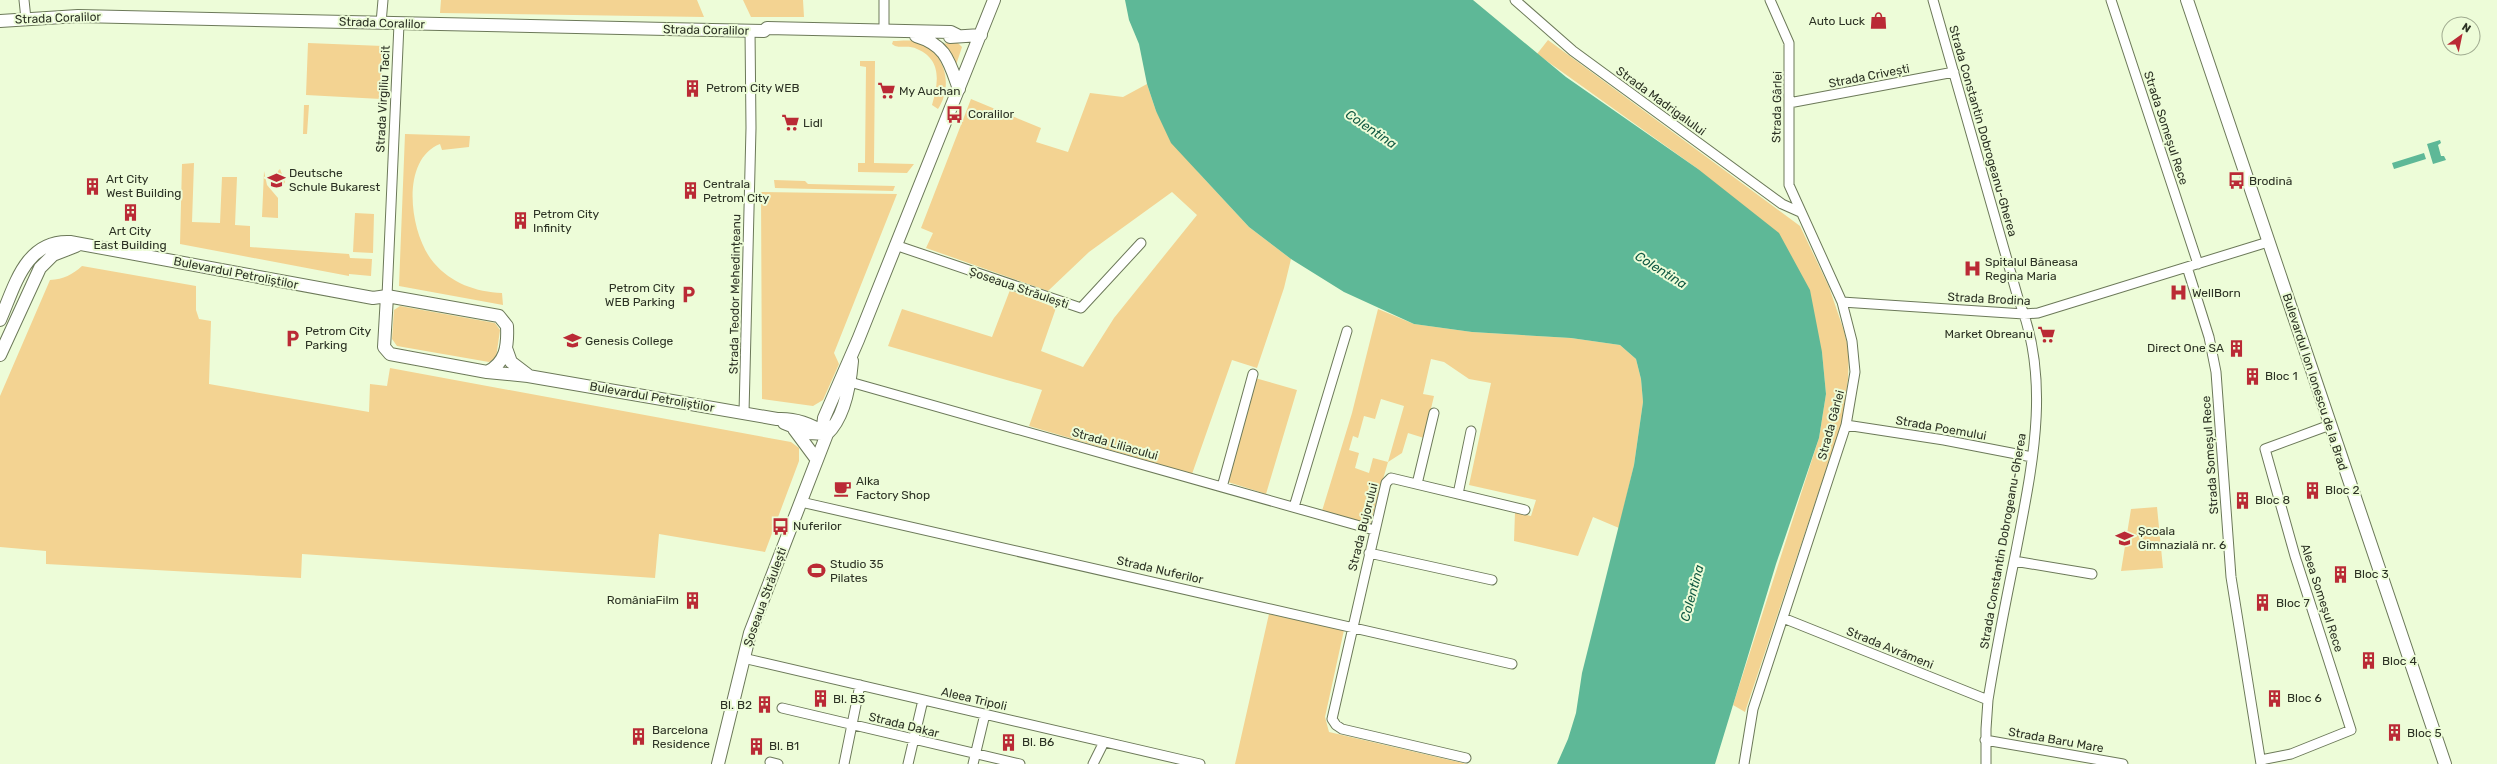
<svg xmlns="http://www.w3.org/2000/svg" width="2497" height="764" font-family="Rubik,sans-serif">
  <style>
    .green { fill: #f3d392; fill-rule: evenodd }
    .water { fill: #5eb897 }
    .lines { fill: none; stroke-linecap: round; stroke-linejoin: round }
    .street-casing { stroke: #6c7959; stroke-width: 11 }
    .secondary-casing { stroke: #6c7959; stroke-width: 14 }
    .street { stroke: #fff; stroke-width: 9 }
    .secondary { stroke: #fff; stroke-width: 12 }
    .labels { text-anchor: middle; dominant-baseline: central; stroke-width: 4; stroke-linejoin: round; paint-order: stroke }
    .street-label { font-size: 12px; fill: #2c3224; stroke: #edfcd8 }
    .poi-label { font-size: 12px; fill: #2c3224; stroke: #edfcd8; text-anchor: start }
    .water-label { font-size: 13px; font-style: italic; fill: #0f5842; stroke: #edfcd8 }
  </style>
  <rect width="100%" height="100%" fill="#edfcd8"/>
  <path class="green" d="M441 0H697L704 17 440 13Z
    M743 0H803L804 17H751Z
    M1548 40 1800 226 1829 287 1844 331 1849 351 1848 379 1842 422 1745 712 1733 705 1819 438 1826 394 1822 352 1698 169 1537 54Z
    M893 41C901 41 914 39 921 43 946 55 953 86 938 109L932 105C938 84 943 60 917 49 910 45 902 48 895 46L892 44Z
    M957 42 962 47 956 65 941 44Z
    M308 43 383 46 381 99 306 95Z
    M860 61H875L874 163 914 164 907 173 858 172V163H865L866 67 860 66Z
    M1147 84 1156 111 1198 172 1249 227 1291 259 1284 288 1257 368 1232 360 1192 474 1029 426 1042 390 888 346 902 309 992 337 1010 290 1056 308 1041 351 1083 367 1114 318 1197 215 1172 192 1089 252 1048 291 926 248 933 233 921 228 971 99 1041 128 1036 142 1068 152 1090 93 1123 97Z
    M304 105H309L307 134H303Z
    M405 134 470 136 469 147 442 150 440 144C399 160 410 236 434 263 451 283 476 292 502 293L503 305 399 286Z
    M194 163 192 222 220 223 222 177H237L235 225 250 226V247L349 254 350 258 372 259 371 276 349 274V276L180 244 182 164Z
    M280 169 285 182 281 188 276 182 278 171Z
    M264 171 267 185 278 198V218L262 217Z
    M774 180 805 181 808 184 895 186 893 191 775 188Z
    M761 192 897 194 834 353 839 364 823 400 813 406 762 399Z
    M355 213 374 214 373 253 353 252Z
    M82 266 196 286V310L199 319 211 321 209 384 369 412 370 384 387 386 390 368 791 442 799 448V461L765 552 659 534 655 578 302 554 301 578 46 564V551L0 547V396L50 280C64 279 72 275 82 266Z
    M400 306 495 323 500 330 496 358 489 362 397 346 392 339 394 310Z
    M1378 309 1414 324 1472 332 1571 338 1620 345 1636 359 1641 379 1643 402 1634 465 1619 528 1593 517 1578 556 1514 541 1515 512 1531 516 1536 500 1469 485 1491 383 1469 379 1444 362 1431 359 1423 394 1434 396 1424 438 1408 433 1402 453 1388 462 1370 524 1322 511 1352 413ZM1381 399 1404 406 1388 462 1373 458 1369 473 1355 468 1359 453 1349 450 1353 436 1358 438 1364 416 1375 419Z
    M1255 378 1297 390 1266 494 1228 482Z
    M2157 507 2163 568 2121 571 2131 509Z
    M1269 614 1344 630 1325 717 1329 732 1467 764H1235Z"/>
  <path class="water" d="M1125 0H1473L1566 77 1698 169 1779 233 1810 290 1822 352 1826 394 1819 438 1776 564 1715 764H1557L1568 739 1576 713 1582 673 1634 465 1643 402 1641 379 1636 359 1620 345 1571 338 1472 332 1414 324 1344 292 1291 259 1249 227 1171 143 1156 111 1147 84 1139 44 1129 20Z
    M2440 140 2441 143 2438 145 2441 156H2444L2446 160 2433 164 2427 144Z
    M2424 153 2426 159 2394 169 2392 163Z"/>
  <g class="lines">
    <defs>
      <path id="street" d="M24 0 26 19
        M884 0V31
        M1515 0 1573 51 1782 204 1800 212
        M1933 0 2018 298C2052 380 2032 467 2016 551 2006 600 1996 650 1988 700L1986 729V764
        M2111 0 2198 264
        M381 23 383 0
        M1789 103 1954 72
        M895 245 1081 308 1141 243
        M2187 267 2209 337 2216 372 2231 577 2261 764
        M387 296 399 24
        M1842 302 2024 314 2038 313 2268 242
        M850 382 1374 530
        M744 413 751 128 750 30
        M1846 425 1944 440 2032 457
        M1417 484 1434 413
        M1222 487 1253 374
        M1458 494 1471 431
        M801 502 1512 664
        M1294 507 1347 331
        M1369 553 1492 580
        M2014 561 2092 574
        M1783 618 1988 700
        M743 658 1200 764
        M782 708 1020 764
        M1985 740 2123 764
        M1466 758 1342 729 1336 725 1332 719 1386 483 1391 478 1525 510
        M2261 760 2291 754 2351 730 2295 556 2265 449 2330 425
        M770 762 778 764
        M844 764 860 685
        M908 764 923 700
        M973 764 985 714
        M1093 764 1104 742
        M1744 764 1753 709 1846 425 1855 372 1852 341 1842 302 1789 185V43L1770 0"/>
      <path id="secondary" d="M2187 0 2445 764
        M0 21 78 16 712 30 764 31 767 28 951 32 957 35
        M916 36C946 45 949 61 959 89
        M950 37 981 35
        M387 296 384 347 390 354 487 372 528 376 777 419C796 418 810 424 827 434
        M0 320C15 286 25 240 70 242L373 298 387 296 499 316 507 326C508 346 506 363 487 372
        M506 348 511 362 528 375
        M0 355 40 268 53 255 76 246
        M784 423 809 433 826 434
        M794 429 817 460
        M827 434 823 426 824 418 858 340 994 0
        M718 764 750 633 827 434C845 417 850 385 852 361"/>
    </defs>
    <use href="#street" class="street-casing"/>
    <use href="#secondary" class="secondary-casing"/>
    <use href="#street" class="street"/>
    <use href="#secondary" class="secondary"/>
  </g>
  <defs>
    <symbol id="shop-bare" viewBox="-9 -9 18 18"><path d="M-5-2.5h2.3a2.7 3.5 0 0 1 5.4 0H5L5.5 6h-11ZM-1.5-2.5h3a1.5 2.3 0 0 0-3 0Z" fill="#ba2a35" stroke="#edfcd8" stroke-width="2.5" paint-order="stroke"/></symbol>
    <symbol id="building-bare" viewBox="-9 -9 18 18"><path d="M-4-6H4V6H1V3H-1V6H-4ZM-2.5-4.3h1.7v1.8h-1.7ZM.8-4.3h1.7v1.8H.8ZM-2.5-1h1.7V.8h-1.7ZM.8-1h1.7V.8H.8Z" fill="#ba2a35" stroke="#edfcd8" stroke-width="2.5" paint-order="stroke"/></symbol>
    <symbol id="supermarket-bare" viewBox="-9 -9 18 18"><path d="M-6-5.5h2.5l.6 2H6L4.5 2H-2.5L-4.4-4H-6ZM-1.5 3.2a1.3 1.3 0 1 0 .1 0ZM3 3.2a1.3 1.3 0 1 0 .1 0Z" fill="#ba2a35" stroke="#edfcd8" stroke-width="2.5" paint-order="stroke"/></symbol>
    <symbol id="bus-bare" viewBox="-9 -9 18 18"><path d="M-5-6H5V4H4V6H2V4H-2V6H-4V4H-5ZM-3.5-4V0h7V-4ZM-3.5 1.2v1.5H-2V1.2ZM2 1.2v1.5H3.5V1.2Z" fill="#ba2a35" stroke="#edfcd8" stroke-width="2.5" paint-order="stroke"/></symbol>
    <symbol id="school-bare" viewBox="-9 -9 18 18"><path d="M0-5L7-2L0 1L-7-2ZM-4 1L0 2.5L4 1V4Q0 6-4 4Z" fill="#ba2a35" stroke="#edfcd8" stroke-width="2.5" paint-order="stroke"/></symbol>
    <symbol id="hospital-bare" viewBox="-9 -9 18 18"><path d="M-5-5h3v3.5h4V-5h3V5h-3V1.5h-4V5h-3Z" fill="#ba2a35" stroke="#edfcd8" stroke-width="2.5" paint-order="stroke"/></symbol>
    <symbol id="parking-bare" viewBox="-9 -9 18 18"><path d="M-3.5-5.5H1a3.5 3.5 0 0 1 0 7H-1V5.5H-3.5ZM-1-3.4V-.6H.8a1.4 1.4 0 0 0 0-2.8Z" fill="#ba2a35" stroke="#edfcd8" stroke-width="2.5" paint-order="stroke"/></symbol>
    <symbol id="cafe-bare" viewBox="-9 -9 18 18"><path d="M-5.5-4.5H6V0H3Q3 3.5 0 3.5H-2.5Q-5.5 3.5-5.5 0ZM3-3.2v2h1.7v-2ZM-6 4.5H4V6H-6Z" fill="#ba2a35" stroke="#edfcd8" stroke-width="2.5" paint-order="stroke"/></symbol>
    <symbol id="stadium-bare" viewBox="-9 -9 18 18"><path d="M0-5a6.5 5 0 1 0 0 10a6.5 5 0 1 0 0-10ZM-3.5-1.8h7v3.6h-7Z" fill="#ba2a35" stroke="#edfcd8" stroke-width="2.5" paint-order="stroke"/></symbol>
  </defs>
  <g fill-rule="evenodd">
    <use href="#shop-bare" x="1866" y="8" width="25" height="25"/>
    <use href="#building-bare" x="680" y="76" width="25" height="25"/>
    <use href="#supermarket-bare" x="874" y="78" width="25" height="25"/>
    <use href="#bus-bare" x="942" y="102" width="25" height="25"/>
    <use href="#supermarket-bare" x="778" y="110" width="25" height="25"/>
    <use href="#school-bare" x="264" y="168" width="25" height="25"/>
    <use href="#bus-bare" x="2224" y="168" width="25" height="25"/>
    <use href="#building-bare" x="80" y="174" width="25" height="25"/>
    <use href="#building-bare" x="678" y="178" width="25" height="25"/>
    <use href="#building-bare" x="118" y="200" width="25" height="25"/>
    <use href="#building-bare" x="508" y="208" width="25" height="25"/>
    <use href="#hospital-bare" x="1960" y="256" width="25" height="25"/>
    <use href="#hospital-bare" x="2166" y="280" width="25" height="25"/>
    <use href="#parking-bare" x="676" y="282" width="25" height="25"/>
    <use href="#supermarket-bare" x="2034" y="322" width="25" height="25"/>
    <use href="#parking-bare" x="280" y="326" width="25" height="25"/>
    <use href="#school-bare" x="560" y="328" width="25" height="25"/>
    <use href="#building-bare" x="2224" y="336" width="25" height="25"/>
    <use href="#building-bare" x="2240" y="364" width="25" height="25"/>
    <use href="#cafe-bare" x="830" y="476" width="25" height="25"/>
    <use href="#building-bare" x="2300" y="478" width="25" height="25"/>
    <use href="#building-bare" x="2230" y="488" width="25" height="25"/>
    <use href="#bus-bare" x="768" y="514" width="25" height="25"/>
    <use href="#school-bare" x="2112" y="526" width="25" height="25"/>
    <use href="#stadium-bare" x="804" y="558" width="25" height="25"/>
    <use href="#building-bare" x="2328" y="562" width="25" height="25"/>
    <use href="#building-bare" x="680" y="588" width="25" height="25"/>
    <use href="#building-bare" x="2250" y="590" width="25" height="25"/>
    <use href="#building-bare" x="2356" y="648" width="25" height="25"/>
    <use href="#building-bare" x="2262" y="686" width="25" height="25"/>
    <use href="#building-bare" x="808" y="686" width="25" height="25"/>
    <use href="#building-bare" x="752" y="692" width="25" height="25"/>
    <use href="#building-bare" x="2382" y="720" width="25" height="25"/>
    <use href="#building-bare" x="626" y="724" width="25" height="25"/>
    <use href="#building-bare" x="996" y="730" width="25" height="25"/>
    <use href="#building-bare" x="744" y="734" width="25" height="25"/>
  </g>
  <g class="labels">
    <g class="street-label">
      <text transform="translate(58 18) rotate(-2)">Strada Coralilor</text>
      <text transform="translate(382 23) rotate(2)">Strada Coralilor</text>
      <text transform="translate(706 30) rotate(1)">Strada Coralilor</text>
      <text transform="translate(1869 76) rotate(-11)">Strada Crivești</text>
      <text transform="translate(383 99) rotate(-87)">Strada Virgiliu Tacit</text>
      <text transform="translate(1661 101) rotate(36)">Strada Madrigalului</text>
      <text transform="translate(1777 107) rotate(-89)">Strada Gârlei</text>
      <text transform="translate(2166 128) rotate(72)">Strada Someșul Rece</text>
      <text transform="translate(1983 131) rotate(74)">Strada Constantin Dobrogeanu-Gherea</text>
      <text transform="translate(236 273) rotate(11)">Bulevardul Petroliștilor</text>
      <text transform="translate(1019 288) rotate(19)">Șoseaua Străulești</text>
      <text transform="translate(735 294) rotate(-89)">Strada Teodor Mehedințeanu</text>
      <text transform="translate(1989 299) rotate(3)">Strada Brodina</text>
      <text transform="translate(2315 382) rotate(72)">Bulevardul Ion Ionescu de la Brad</text>
      <text transform="translate(652 397) rotate(10)">Bulevardul Petroliștilor</text>
      <text transform="translate(1831 425) rotate(-75)">Strada Gârlei</text>
      <text transform="translate(1941 428) rotate(10)">Strada Poemului</text>
      <text transform="translate(1115 444) rotate(16)">Strada Liliacului</text>
      <text transform="translate(2210 455) rotate(-94)">Strada Someșul Rece</text>
      <text transform="translate(1363 527) rotate(-76)">Strada Bujorului</text>
      <text transform="translate(2003 541) rotate(-80)">Strada Constantin Dobrogeanu-Gherea</text>
      <text transform="translate(1160 570) rotate(13)">Strada Nuferilor</text>
      <text transform="translate(765 597) rotate(-70)">Șoseaua Străulești</text>
      <text transform="translate(2322 598) rotate(72)">Aleea Someșul Rece</text>
      <text transform="translate(1890 648) rotate(22)">Strada Avrămeni</text>
      <text transform="translate(974 699) rotate(13)">Aleea Tripoli</text>
      <text transform="translate(904 725) rotate(14)">Strada Dakar</text>
      <text transform="translate(2056 740) rotate(10)">Strada Baru Mare</text>
    </g>
    <g class="poi-label">
      <text x="1865" y="21" text-anchor="end">Auto Luck</text>
      <text x="706" y="88">Petrom City WEB</text>
      <text x="899" y="91">My Auchan</text>
      <text x="968" y="114">Coralilor</text>
      <text x="803" y="123">Lidl</text>
      <text x="289" y="173">Deutsche<tspan x="289" dy="14">Schule Bukarest</tspan></text>
      <text x="106" y="179">Art City<tspan x="106" dy="14">West Building</tspan></text>
      <text x="2249" y="181">Brodină</text>
      <text x="703" y="184">Centrala<tspan x="703" dy="14">Petrom City</tspan></text>
      <text x="533" y="214">Petrom City<tspan x="533" dy="14">Infinity</tspan></text>
      <text x="130" y="231" text-anchor="middle">Art City<tspan x="130" dy="14">East Building</tspan></text>
      <text x="1985" y="262">Spitalul Băneasa<tspan x="1985" dy="14">Regina Maria</tspan></text>
      <text x="675" y="288" text-anchor="end">Petrom City<tspan x="675" dy="14">WEB Parking</tspan></text>
      <text x="2192" y="293">WellBorn</text>
      <text x="305" y="331">Petrom City<tspan x="305" dy="14">Parking</tspan></text>
      <text x="2033" y="334" text-anchor="end">Market Obreanu</text>
      <text x="585" y="341">Genesis College</text>
      <text x="2224" y="348" text-anchor="end">Direct One SA</text>
      <text x="2265" y="376">Bloc 1</text>
      <text x="856" y="481">Alka<tspan x="856" dy="14">Factory Shop</tspan></text>
      <text x="2325" y="490">Bloc 2</text>
      <text x="2255" y="500">Bloc 8</text>
      <text x="793" y="526">Nuferilor</text>
      <text x="2138" y="531">Școala<tspan x="2138" dy="14">Gimnazială nr. 6</tspan></text>
      <text x="830" y="564">Studio 35<tspan x="830" dy="14">Pilates</tspan></text>
      <text x="2354" y="574">Bloc 3</text>
      <text x="679" y="600" text-anchor="end">RomâniaFilm</text>
      <text x="2276" y="603">Bloc 7</text>
      <text x="2382" y="661">Bloc 4</text>
      <text x="2287" y="698">Bloc 6</text>
      <text x="833" y="699">Bl. B3</text>
      <text x="752" y="705" text-anchor="end">Bl. B2</text>
      <text x="652" y="730">Barcelona<tspan x="652" dy="14">Residence</tspan></text>
      <text x="2407" y="733">Bloc 5</text>
      <text x="1022" y="742">Bl. B6</text>
      <text x="769" y="746">Bl. B1</text>
    </g>
    <g class="water-label">
      <text transform="translate(1371 129) rotate(34)">Colentina</text>
      <text transform="translate(1661 270) rotate(32)">Colentina</text>
      <text transform="translate(1692 593) rotate(-75)">Colentina</text>
    </g>
  </g>
  <g transform="translate(2461 36) rotate(33)"><circle r="19" fill="#edfcd8" stroke="#a0ab90"/>
  <path d="M0-3L7 15L0 10L-7 15Z" fill="#ba2a35"/>
  <text y="-6" font-size="11" font-weight="bold" text-anchor="middle" fill="#2c3224">N</text>
  </g>
</svg>
